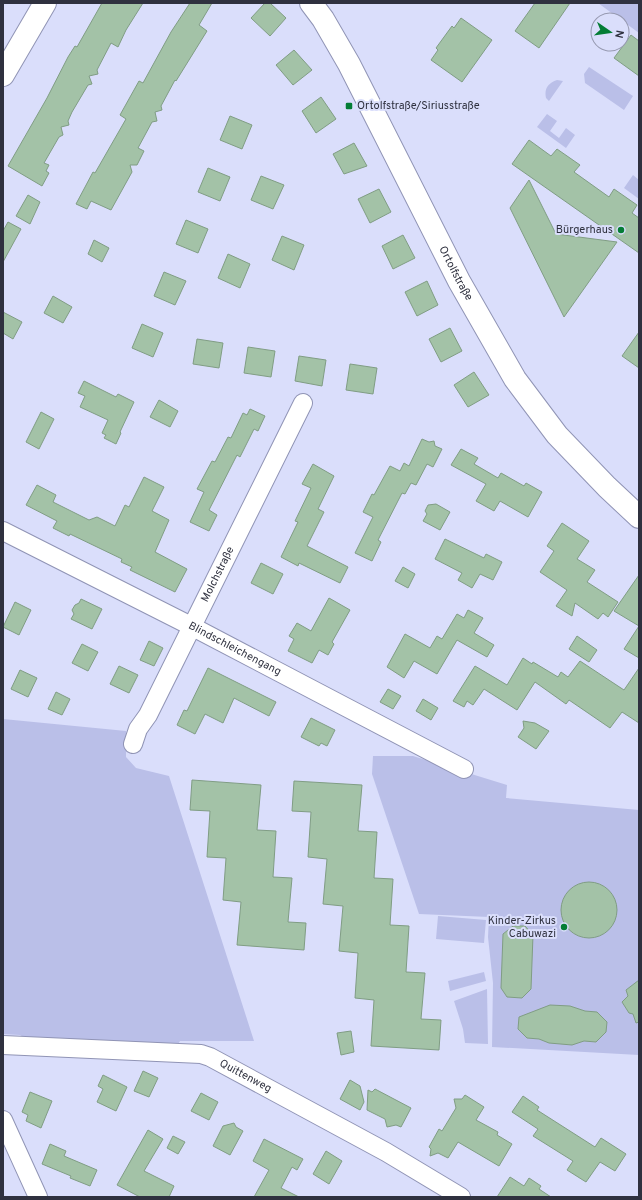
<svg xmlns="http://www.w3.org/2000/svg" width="642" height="1200" font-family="Overpass,sans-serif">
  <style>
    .green { fill: #babfe8 }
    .building { fill: #a3c2a7; stroke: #809d84 }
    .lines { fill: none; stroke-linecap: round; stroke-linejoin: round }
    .street-casing { stroke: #9094b5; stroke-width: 20 }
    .secondary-casing { stroke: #9094b5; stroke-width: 24 }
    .street { stroke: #fff; stroke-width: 18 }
    .secondary { stroke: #fff; stroke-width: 22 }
    .poi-dot { fill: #047d35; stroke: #dadefb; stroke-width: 1.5 }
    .labels { text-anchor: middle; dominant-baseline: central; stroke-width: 4; stroke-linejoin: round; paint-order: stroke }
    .poi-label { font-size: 11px; fill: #2f313f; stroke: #dadefb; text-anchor: end }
    .street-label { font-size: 11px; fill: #2f313f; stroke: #dadefb }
  </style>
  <rect width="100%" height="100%" fill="#dadefb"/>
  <path class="green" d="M598 3H639V33Z
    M589 67 633 96 624 110 585 83 584 74Z
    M557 80 563 81 549 101 546 98C544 89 548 83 557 80Z
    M547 114 557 121 550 131 559 138 566 128 575 135 566 148 537 127Z
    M633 175 639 180V199L624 188Z
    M3 719 126 731V757L136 768 169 776 254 1041H180L175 1049 27 1039 20 1035 3 1034Z
    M373 756H413L507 785 506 798 639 810V1055L492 1047 493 983 488 937 489 917 419 914 372 774Z
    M438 916 486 920 484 943 436 939Z
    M484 972 486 981 450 991 448 981Z
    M487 989 488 1044 465 1043 463 1029 454 1001Z"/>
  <path class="building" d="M102 3H143L126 30 118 47 111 43 97 70 98 74 89 76 92 84 88 85 72 112 68 121 69 125 61 127 63 135 59 137 44 163 49 165 46 171 49 173 42 186 8 166 47 98 68 57 75 46 77 47Z
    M190 3H212L199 25 207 31 176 81 175 80 161 106 162 110 155 112 157 121 152 122 138 148 144 151 137 165H130L132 172 111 210 91 201 87 209 76 204 93 172 95 173 126 119 120 115 139 81 143 83 171 32Z
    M265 3H270L286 18 270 36 251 18Z
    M535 3H570L539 48 515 31Z
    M461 18 492 40 462 82 431 60 438 50 436 48 452 26 454 28Z
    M631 35 639 41V76L614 58Z
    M294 50 312 70 293 85 276 65Z
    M321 97 336 119 316 133 302 111Z
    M230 116 252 125 242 149 220 140Z
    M529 140 551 156 557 149 580 165 574 172 609 197 614 189 637 205 632 213 639 218V253L512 164Z
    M354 143 367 166 344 174 333 154Z
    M208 168 230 177 220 201 198 192Z
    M261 176 284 185 273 209 251 200Z
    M529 180 556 234 617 242 564 317 510 208Z
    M379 189 391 212 370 223 358 199Z
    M28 195 40 202 30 224 16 216Z
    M186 220 208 229 198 253 176 244Z
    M8 222 21 229 3 262V231Z
    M403 235 415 258 393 269 382 246Z
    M282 236 304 245 294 270 272 260Z
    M94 240 109 248 102 262 88 254Z
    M228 254 250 264 240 288 218 278Z
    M164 272 186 281 175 305 154 296Z
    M427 281 438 305 417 316 405 292Z
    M53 296 72 307 63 323 44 313Z
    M3 312 22 322 13 339 3 333Z
    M142 324 163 333 153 357 132 348Z
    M450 328 462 351 441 362 429 339Z
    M639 332V368L622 356Z
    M197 339 223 343 219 368 193 364Z
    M248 347 275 351 271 377 244 373Z
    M299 356 326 360 322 386 295 381Z
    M350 364 377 368 373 394 346 390Z
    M474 372 489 395 468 407 454 385Z
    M84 381 116 397 118 394 134 402 120 432 121 433 116 444 104 438 106 435 102 433 108 420 80 407 85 396 78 393Z
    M159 400 178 411 170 427 150 417Z
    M250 409 265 416 258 431 254 429 240 457 237 455 209 510 217 515 209 531 190 522 204 492 197 489 212 461 215 462 228 437 231 438 243 413 247 415Z
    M41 412 54 419 39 449 26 442Z
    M422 439 429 442 434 441 435 446 442 449 433 467 427 464 416 485 411 483 405 494 402 493 378 540 381 542 372 561 355 553 373 517 363 512 372 494 374 495 390 466 400 471 404 463 409 466Z
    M461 449 478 458 474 464 498 478 501 473 524 486 526 483 542 492 528 517 500 501 494 511 476 501 486 484 451 465Z
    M313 464 334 476 318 509 324 512 307 546 348 567 340 583 299 563 298 566 281 557 298 522 295 521 311 488 302 484Z
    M144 477 164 487 152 511 169 520 155 552 187 569 175 592 130 570 132 567 121 562 122 559 70 534 69 536 53 528 57 521 26 505 37 485 56 495 53 502 89 520 97 517 115 526 125 505 129 507Z
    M436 504 450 512 440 530 423 521 427 514 425 511 428 505Z
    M562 523 589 541 577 559 595 570 587 582 618 602 608 617 603 613 598 619 575 603 572 616 556 606 567 590 540 572 554 551 547 546Z
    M445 539 484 558 486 554 502 562 493 580 480 574 472 588 458 580 462 573 435 559Z
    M261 563 283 574 273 594 251 583Z
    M403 567 415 574 408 588 395 581Z
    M639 575V658L624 649 639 626 614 611Z
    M329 598 350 610 332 642 334 644 328 655 319 650 312 663 288 651 294 639 289 636 297 623 311 631Z
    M81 599 102 609 92 629 71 619 74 614 72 610 75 605 79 603Z
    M15 602 31 610 19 635 3 627Z
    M468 610 483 618 474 633 494 645 487 657 457 640 437 674 414 661 404 678 387 667 405 634 430 648 437 636 442 639 457 614 464 618Z
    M577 636 597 650 589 662 569 649Z
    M149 641 163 648 154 666 140 660Z
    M82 644 98 652 88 671 72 663Z
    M523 658 532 664 533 662 558 677 561 672 568 677 580 661 624 690 639 668V723L622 712 610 728 569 700 566 704 535 682 517 710 484 689 473 705 467 701 464 707 453 701 475 666 507 685Z
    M119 666 138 675 129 693 110 684Z
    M208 668 276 702 269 716 234 698 223 723 205 714 195 734 177 725 184 710 187 711Z
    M20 670 37 678 28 697 11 689Z
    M388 689 401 696 393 709 380 702Z
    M56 692 70 699 62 715 48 709Z
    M423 699 438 708 431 720 416 711Z
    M311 718 335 730 327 746 321 743 319 746 301 737Z
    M523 721 535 723 549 731 536 749 518 737 524 728Z
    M192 780 261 785 257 830 276 831 273 877 292 878 288 922 306 923 304 950 237 945 241 902 223 900 226 858 207 857 210 811 190 810Z
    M294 781 362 785 358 831 377 832 374 878 393 879 390 925 409 926 406 972 425 973 421 1019 441 1020 439 1050 371 1046 374 1000 355 998 358 953 339 951 343 906 323 904 327 859 308 857 311 812 292 811Z
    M561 910a28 28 0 1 1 56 0a28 28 0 1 1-56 0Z
    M513 926H525L533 935 531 989 522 998 507 997 501 988 503 934Z
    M639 980V1022L636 1023 633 1014 629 1013 622 1002 628 996 626 990Z
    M550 1005 570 1006 585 1011 597 1012 607 1022 606 1032 596 1042 584 1041 572 1045 549 1043 539 1039 527 1038 518 1029 519 1017Z
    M351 1031 354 1052 341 1055 337 1033Z
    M143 1071 158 1078 149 1097 134 1091Z
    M103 1075 127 1087 116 1111 97 1102 103 1089 98 1086Z
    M350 1080 360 1086 364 1102 360 1110 340 1099Z
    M375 1089 411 1108 401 1127 396 1125 387 1127 385 1119 367 1110 368 1090 372 1092Z
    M30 1092 52 1101 41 1128 26 1121 28 1115 22 1112Z
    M201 1093 218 1102 209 1120 191 1111Z
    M465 1095 484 1107 476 1120 498 1132 497 1135 512 1144 499 1166 458 1142 448 1158 438 1153 430 1156 431 1149 429 1147 439 1129 442 1131 456 1108 454 1099H462Z
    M523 1096 539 1107 537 1110 595 1147 601 1138 626 1154 615 1171 600 1162 586 1182 567 1170 573 1161 533 1136 538 1129 512 1112Z
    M234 1123 236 1127 243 1131 230 1155 213 1146 223 1126Z
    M148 1130 163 1139 144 1171 174 1186 169 1197H140L117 1185Z
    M173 1136 185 1142 178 1154 167 1148Z
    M264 1139 303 1159 297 1170 292 1167 281 1188 299 1197H254L269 1170 253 1161Z
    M50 1144 66 1151 64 1156 97 1170 90 1186 70 1178 71 1176 42 1164Z
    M326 1151 342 1161 329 1184 313 1174Z
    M510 1177 524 1186 529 1178 541 1186 539 1189 551 1197H497Z"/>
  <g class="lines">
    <defs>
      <g id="street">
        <path id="s1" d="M3 531 191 626 464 769"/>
        <path id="s2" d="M133 744 138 729 148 715 303 403"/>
        <path id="s3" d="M3 1045 201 1054 210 1057 386 1152 461 1197"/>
        <path d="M3 1120 38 1197"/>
      </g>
      <g id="secondary">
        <path id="s4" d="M311 3 323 19 349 64 459 281 515 379 557 435 607 487 639 517"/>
        <path d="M3 75 45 3"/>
      </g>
    </defs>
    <use href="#street" class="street-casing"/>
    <use href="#secondary" class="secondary-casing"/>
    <use href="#street" class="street"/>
    <use href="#secondary" class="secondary"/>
  </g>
  <g class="poi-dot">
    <rect x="345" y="102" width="8" height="8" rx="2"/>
    <circle cx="621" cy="230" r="4"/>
    <circle cx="564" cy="927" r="4"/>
  </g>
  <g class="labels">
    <g class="poi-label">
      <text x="357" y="106" text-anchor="start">Ortolfstraße/Siriusstraße</text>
      <text x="613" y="230">Bürgerhaus</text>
      <text x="556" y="921">Kinder-Zirkus<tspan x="556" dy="13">Cabuwazi</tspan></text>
    </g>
    <g class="street-label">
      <text stroke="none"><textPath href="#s4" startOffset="307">Ortolfstraße</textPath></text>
      <text stroke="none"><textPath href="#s2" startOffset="190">Molchstraße</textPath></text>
      <text stroke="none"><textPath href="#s1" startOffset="260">Blindschleichengang</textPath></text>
      <text stroke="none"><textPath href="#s3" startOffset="248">Quittenweg</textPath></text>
    </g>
  </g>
  <rect width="642" height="1200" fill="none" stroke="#2f313f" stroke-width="8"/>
  <g transform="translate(610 32) rotate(103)"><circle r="19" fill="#dadefb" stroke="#9699b0"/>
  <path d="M0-3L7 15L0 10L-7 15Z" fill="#047d35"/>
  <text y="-6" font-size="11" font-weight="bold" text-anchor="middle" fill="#2f313f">N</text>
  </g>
</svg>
